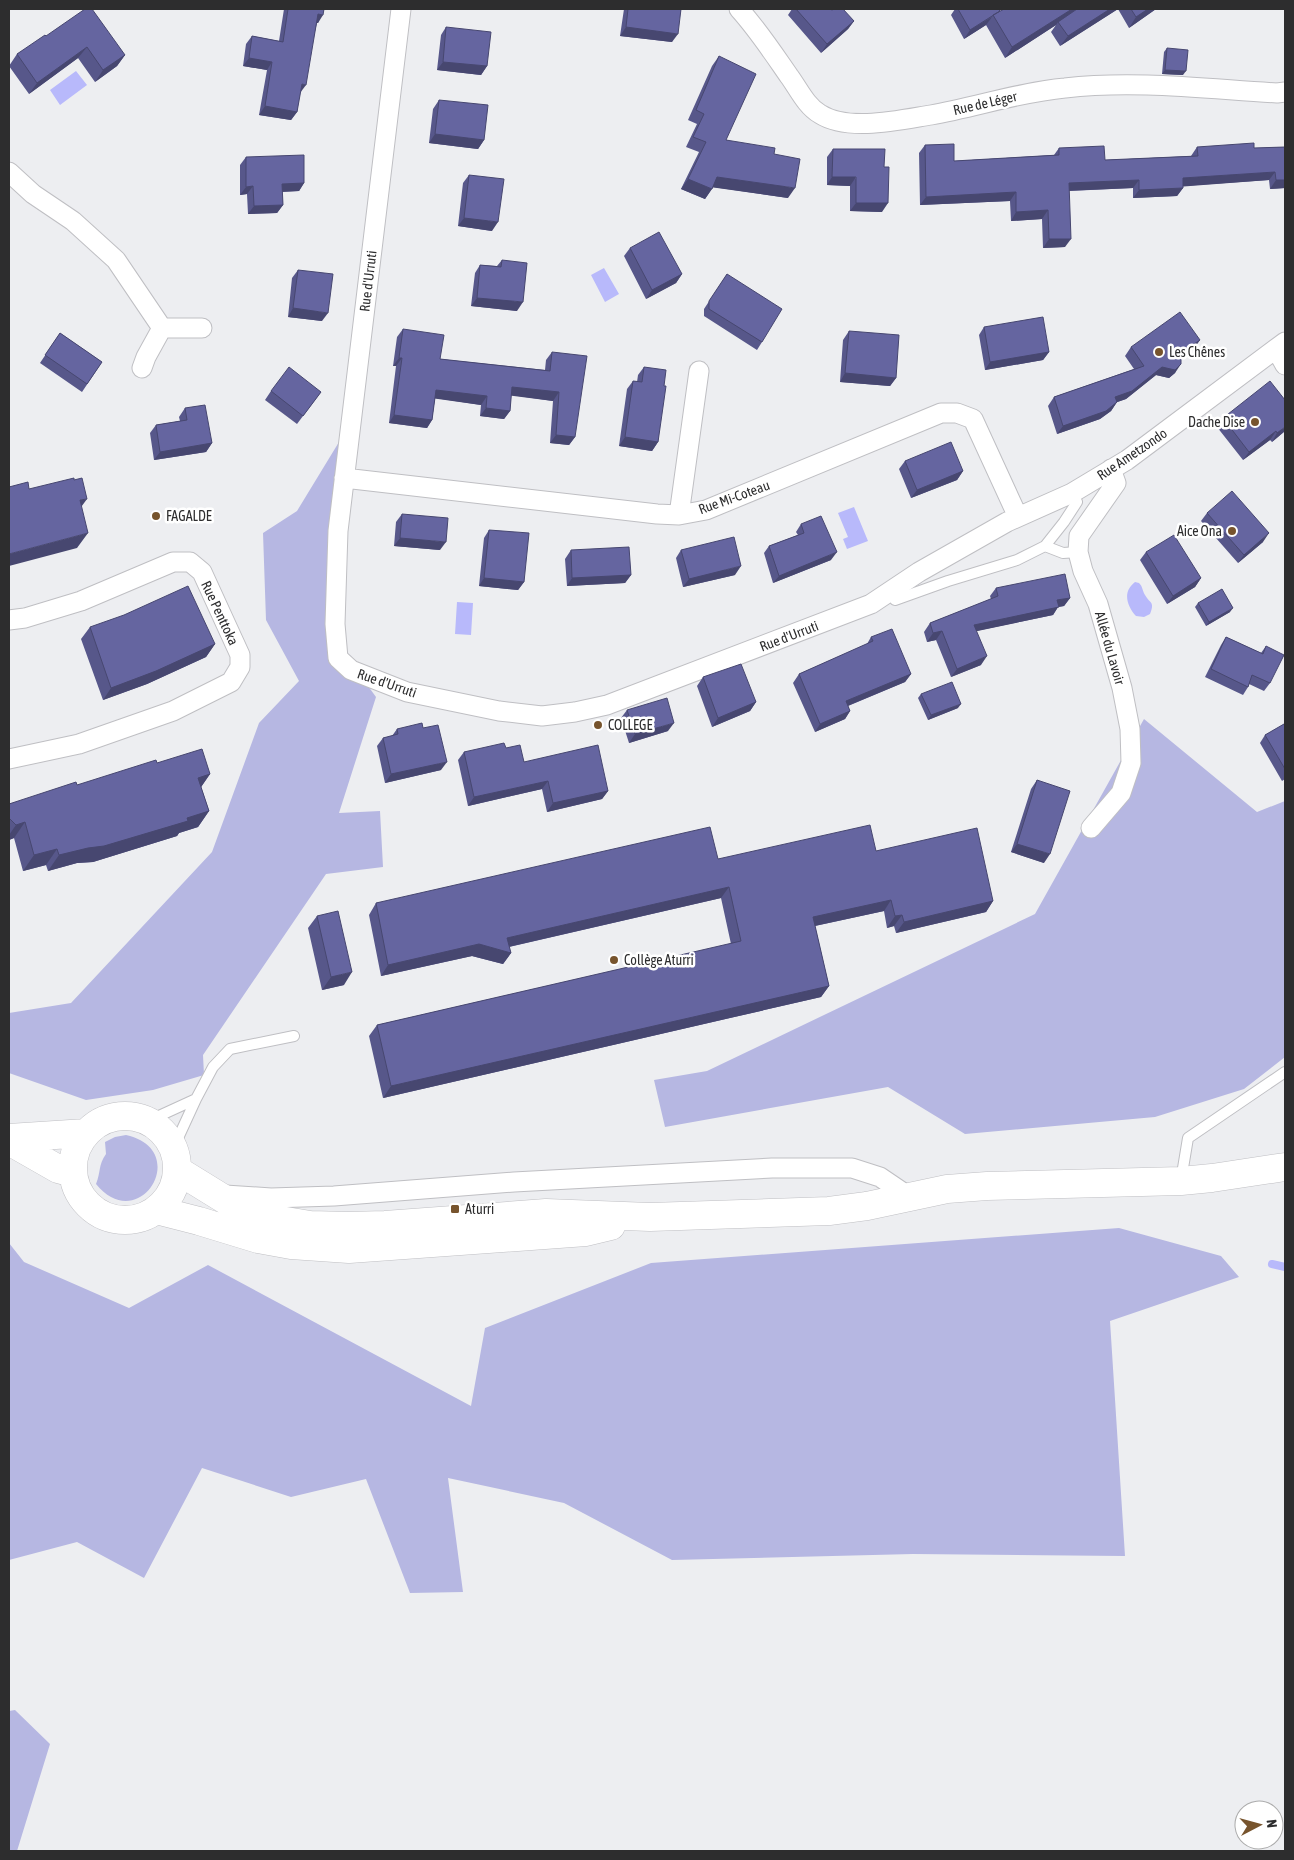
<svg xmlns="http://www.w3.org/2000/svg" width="1294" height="1860" font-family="'Asap Condensed',sans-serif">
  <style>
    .green { fill: #b6b7e2 }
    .water { fill: #b8b9fb }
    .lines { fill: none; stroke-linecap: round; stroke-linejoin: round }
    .stream { stroke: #b8b9fb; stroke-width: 8 }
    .lane-casing { stroke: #bfbfc3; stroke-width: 12 }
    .street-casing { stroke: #bfbfc3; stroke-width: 21 }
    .secondary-casing { stroke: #bfbfc3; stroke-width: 29 }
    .lane { stroke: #fff; stroke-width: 10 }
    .street { stroke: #fff; stroke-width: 19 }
    .secondary { stroke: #fff; stroke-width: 28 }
    .wall { fill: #57578a }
    .shaded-wall { fill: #474770 }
    .building { fill: #6565a0; stroke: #474770 }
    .poi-dot { fill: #77542d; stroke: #fff; stroke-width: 2 }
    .labels { text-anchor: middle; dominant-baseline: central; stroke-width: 5; stroke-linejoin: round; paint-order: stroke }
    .street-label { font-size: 14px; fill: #2d2d2e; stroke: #fff }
    .poi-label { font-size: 14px; fill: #2d2d2e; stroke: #fff; text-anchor: start }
  </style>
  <rect width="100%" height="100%" fill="#edeef1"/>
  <path class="green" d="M339 442 331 635 376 697 339 813 380 811 383 867 326 874 203 1055 204 1075 153 1090 86 1100 9 1073V1013L71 1003 212 852 259 723 299 681 266 620 263 533 297 511Z
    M1144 719 1257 812 1285 801V1057L1244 1089 1155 1117 965 1134 888 1087 665 1127 654 1080 707 1071 1035 914Z
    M126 1135C193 1150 139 1237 96 1184 101 1172 98 1165 106 1154L105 1142 115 1137Z
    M1119 1228 1221 1256 1239 1277 1110 1321 1125 1556 913 1554 672 1560 564 1503 448 1478 463 1592 410 1593 366 1479 291 1497 202 1468 144 1578 77 1542 9 1560V1243L24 1262 129 1308 208 1265 471 1406 485 1328 651 1263Z
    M15 1710 50 1744 17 1851H9V1711Z"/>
  <path class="water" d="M76 71 87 85 60 105 50 90Z
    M604 268 619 294 605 302 591 275Z
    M854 507 868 541 847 549 843 539 848 537 838 513Z
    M1135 582 1139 583C1143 587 1142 590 1145 595 1150 604 1155 601 1150 614L1144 617 1136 616C1127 606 1122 592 1135 582Z
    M457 602 473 603 471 635 455 634Z"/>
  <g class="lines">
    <path class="stream" d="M1272 1264 1285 1267"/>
    <defs>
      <path id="lane" d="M1045 546 1063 553 1078 552
        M891 592 895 600 948 581 1017 560 1045 546 1064 522 1077 502 1072 493
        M148 1121 196 1099
        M173 1149 196 1099 213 1067 230 1049 294 1036
        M1181 1180 1188 1138 1285 1072"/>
      <path id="street" d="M401 9 338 531 335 624 338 658 351 670 407 692 499 711 542 716 575 712 607 705 871 604 919 572 1007 522 1072 493 1127 460 1285 342
        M739 9C758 30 773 53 789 76 798 88 806 106 820 114 848 132 900 120 931 115 976 107 1020 92 1065 88 1135 80 1207 89 1277 93L1285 92
        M9 172 33 194 73 221 116 260 162 328
        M1276 349 1285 365
        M142 368 146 357 162 328H202
        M344 478 657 514 679 515 706 510 941 413H957L973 419 1018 517
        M679 515 699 371
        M9 620 25 618 81 601 173 562H190L202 572 240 655V667L231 682 173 711 79 744 9 759
        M1091 828 1121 793 1131 763 1130 729 1122 688 1098 604 1083 571 1078 552 1079 536 1116 483 1111 469
        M225 1195 271 1198 334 1196 514 1182 772 1168H852L880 1177 908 1196"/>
      <path id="secondary" d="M73 1168a52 52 0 1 1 104 0a52 52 0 1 1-104 0Z
        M9 1138 86 1133
        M9 1141 58 1169 73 1173
        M177 1170 237 1207 274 1219 310 1225 348 1226 385 1225 546 1213 650 1217 829 1211 867 1206 947 1189 987 1186 1181 1181 1212 1178 1285 1167
        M156 1210 199 1221 258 1239 291 1245 349 1249 586 1232 611 1226"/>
    </defs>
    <use href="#lane" class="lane-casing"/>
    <use href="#street" class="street-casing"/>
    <use href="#secondary" class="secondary-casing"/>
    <use href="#lane" class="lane"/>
    <use href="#street" class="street"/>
    <use href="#secondary" class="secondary"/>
  </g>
  <path class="wall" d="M284 9H324L318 23H317L300 93 297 112 291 120 259 115 267 70 243 66 246 44 252 36 279 41Z
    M624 9H681L672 42 620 36Z
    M792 9H830L854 21 848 29 821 53 788 15Z
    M955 9H998L1000 11 1004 9H1118L1060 46 1051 32 1056 25 1005 58 986 25 964 39 951 15Z
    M1118 9H1156L1129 28Z
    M446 27 487 66 481 75 437 70 441 35Z
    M46 36 125 55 117 66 95 82 78 58 29 94 9 66 17 54Z
    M1167 48 1183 75 1162 74 1164 52Z
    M719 56 726 140 774 154 788 198 713 187 705 199 681 189 699 152 686 147 697 124 688 120 712 66Z
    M439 100 484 140 478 149 429 143 433 109Z
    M925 145 954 161 1054 155 1059 148 1105 160 1191 156 1197 147 1254 148 1285 147V188L1270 189 1269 180 1183 186V188L1177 196 1133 198V188L1069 191 1065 247 1043 248 1042 219 1011 221 1010 201 920 205 919 153Z
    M833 149 882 212 850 211V186L827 185V157Z
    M246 157 304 183 299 191 282 192 283 205 277 213 248 214 247 194 240 195V165Z
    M469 175 492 231 458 226 463 183Z
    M630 248 682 274 676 283 646 299 624 256Z
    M502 260 517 311 471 306 475 273 480 265 497 266Z
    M298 270 322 321 288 317 292 278Z
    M727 274 762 342 757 350 704 316V309Z
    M984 327 1049 352 1043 360 985 370 979 335Z
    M403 329 440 359 545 370 546 360 552 352 575 437 569 445 550 443 553 401 511 395 510 411 504 419 480 416 481 405 435 398 432 420 427 428 389 423 396 366H393L397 337Z
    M849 331 896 378 890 386 840 382 843 340Z
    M60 333 102 362 82 392 40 363Z
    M1200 340 1194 348 1181 357 1175 373 1169 378 1156 375 1126 399 1117 402 1111 411 1100 419 1057 434 1048 406 1054 397 1134 369 1125 356 1131 347Z
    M644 367 664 386 658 442 652 451 619 446 627 389 633 381 637 382 638 375Z
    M271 391 321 392 297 424 265 400Z
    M185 408 212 443 206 452 154 460 150 433 156 425 180 421 179 417Z
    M1223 418 1285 431 1272 442 1270 440 1243 460 1217 427Z
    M905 461 963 471 957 480 911 498 899 469Z
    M1207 513 1263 542 1238 563 1201 521Z
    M402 514 440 550 394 546 396 522Z
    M801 524 831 560 773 583 764 553 769 546 798 535 796 532Z
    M489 530 524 582 518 590 479 586 484 538Z
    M571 550 631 575 625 583 567 586 565 559Z
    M681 550 735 575 683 587 676 558Z
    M1146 552 1201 578 1195 587 1167 604 1140 560Z
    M996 588 1070 598 1064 606 1058 607 1053 615 976 631 981 665 951 677 936 640 927 642 924 632 930 623 991 599 990 596Z
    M1198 603 1230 612 1206 626 1195 607Z
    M90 627 215 644 206 657 147 684 103 700 81 639Z
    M871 637 911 674 905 682 848 706 850 711 845 719 815 732 793 683 799 674 867 644Z
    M1226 637 1261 653 1266 646 1270 683 1264 691 1249 684 1248 687 1243 695 1205 677 1221 645Z
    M703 677 756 702 750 711 712 727 697 686Z
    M921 694 958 708 928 720 918 698Z
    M627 710 668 731 629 743 621 718Z
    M1285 725V779L1282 781 1260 743 1265 735Z
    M423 728 441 770 385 783 377 746 383 738 392 736 397 729Z
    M506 748 524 762 608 791 602 799 547 812 542 789 468 806 458 760 464 752Z
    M157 763 210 774 201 787 209 811 198 827 179 833 177 836 93 862 77 863 48 871 46 865 23 871 14 838 9 840V804Z
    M1037 780 1044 863 1011 852 1031 789Z
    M876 851 993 901 986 912 896 933 894 926 887 928 884 911 815 926 829 986 821 997 383 1098 369 1036 377 1025 731 944 721 898 509 947 511 953 503 964 472 956 381 976 369 915 376 903 718 859Z
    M317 916 344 985 322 990 308 928Z"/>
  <path class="shaded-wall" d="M1072 9H1075L1070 16 1058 22 1056 25 1005 58 1012 47Z
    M1110 9H1118L1060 46 1068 36Z
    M1148 9H1156L1129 28 1136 17Z
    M318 14 323 15 318 23 312 22Z
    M992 17 986 25 964 39 970 30Z
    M854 21 848 29 821 53 827 44Z
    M626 27 678 34 672 42 620 36Z
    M87 47 78 58 29 94 37 83Z
    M125 55 117 66 95 82 103 70Z
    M249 58 272 62 267 70 243 66Z
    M443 62 487 66 481 75 437 70Z
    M1165 70 1186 71 1183 75 1162 74Z
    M302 84 306 85 300 93Z
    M265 106 297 112 291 120 259 115Z
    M435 134 484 140 478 149 429 143Z
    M1275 172 1269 180 1177 187 1183 178Z
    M717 177 795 188 788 198 710 187Z
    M832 177H856L850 186 827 185Z
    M688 179 712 189 705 199 681 189Z
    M1139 180 1133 188 1063 191 1069 183Z
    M1276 180H1285V188L1270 189Z
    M304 183 299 191 276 192 282 184Z
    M253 186 247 194 240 195 246 187Z
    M1183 188 1177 196 1133 198 1139 190Z
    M1016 192 1010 201 920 205 926 197Z
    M856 203H888L882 212 850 211Z
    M283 205 277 213 248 214 254 206Z
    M1048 210 1042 219 1011 221 1016 212Z
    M464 218 498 222 492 231 458 226Z
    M1049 239H1071L1065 247 1043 248Z
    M682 274 676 283 646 299 652 290Z
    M477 298 523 302 517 311 471 306Z
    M293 308 328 313 322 321 288 317Z
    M1200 340 1194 348 1175 361 1181 353Z
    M1049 352 1043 360 985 370 990 362Z
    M399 358H402L396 366H393Z
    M1181 364 1175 373 1169 378 1156 375 1126 399 1109 405 1115 397 1162 367Z
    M845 373 896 378 890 386 840 382Z
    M512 387 559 392 553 401 507 395Z
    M436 390 487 396 481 405 431 398Z
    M1117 402 1111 411 1100 419 1057 434 1063 426Z
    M486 408 510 411 504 419 480 416Z
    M394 415 432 420 427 428 389 423Z
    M1285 427V431L1272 442 1277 433Z
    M1276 431 1270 440 1243 460 1249 452Z
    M556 435 575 437 569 445 550 443Z
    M625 437 658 442 652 451 619 446Z
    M212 443 206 452 154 460 160 452Z
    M963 471 957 480 911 498 917 490Z
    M87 499 76 514 80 500Z
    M88 533 77 548 9 566V554Z
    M1269 533 1263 542 1238 563 1244 555Z
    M400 538 446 542 440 550 394 546Z
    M837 552 831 560 773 583 779 576Z
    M741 566 735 575 683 587 689 579Z
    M631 575 625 583 567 586 572 578Z
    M484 578 524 582 518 590 479 586Z
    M1201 578 1195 587 1167 604 1173 596Z
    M1070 598 1064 606 1058 607 1053 615 968 633 974 625 1057 600Z
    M1233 608 1230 612 1206 626 1209 622Z
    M942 631 936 640 927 642 933 633Z
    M215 644 206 657 147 684 103 700 111 688Z
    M987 656 981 665 951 677 957 669Z
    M911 674 905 682 840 709 846 701Z
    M756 702 750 711 712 727 718 718Z
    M961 704 958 708 928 720 931 715Z
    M850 711 845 719 815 732 820 724Z
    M674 723 668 731 629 743 635 734Z
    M447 762 441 770 385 783 391 774Z
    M210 774 199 790 198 778Z
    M548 781 542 789 468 806 474 797Z
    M608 791 602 799 547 812 553 803Z
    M209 811 198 827 179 833 177 836 93 862 77 863 48 871 59 855Z
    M25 822 14 838 9 840V835L16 825Z
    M1017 844 1050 854 1044 863 1011 852Z
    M57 849 46 865 23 871 34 855Z
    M729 887 721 898 499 949 507 938Z
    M891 900 884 911 805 928 813 917Z
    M993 901 986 912 896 933 904 922Z
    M902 915 894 926 887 928 895 916Z
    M479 944 511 953 503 964 472 956 381 976 388 965Z
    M352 972 344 985 322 990 331 977Z
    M829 986 821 997 383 1098 391 1086Z"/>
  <path class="building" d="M85 9H92L125 55 103 70 87 47 37 83 17 54 45 35 46 36Z
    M288 9H324L323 15 318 14 306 85 302 84 297 112 265 106 272 62 249 58 252 36 283 42Z
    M628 9H681L678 34 626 27Z
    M796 9H830L832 10 834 9H843L854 21 827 44Z
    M958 9H998L1000 11 970 30Z
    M1004 9H1072L1012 47 993 15Z
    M1077 9H1110L1068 36 1058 22Z
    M1131 9H1148L1136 17Z
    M446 27 491 32 487 66 443 62Z
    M1167 48 1188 50 1186 71 1165 70Z
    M719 56 756 74 726 140 775 148 774 154 800 159 795 188 717 177 712 189 688 179 706 142 693 137 704 114 696 110Z
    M439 100 488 105 484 140 435 134Z
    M1254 143V148L1285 147V180H1276L1275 172 1183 178V188L1139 190V180L1069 183 1071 239H1049L1048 210 1016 212V192L926 197 925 145 954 144V161L1059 155V148L1104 146 1105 160 1198 156 1197 147Z
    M833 149H885L884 167H889L888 203H856V177H832Z
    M304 155V183L282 184 283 205 254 206 253 186 246 187V157Z
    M469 175 504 179 498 222 464 218Z
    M659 232 682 274 652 290 630 248Z
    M502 260 527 263 523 302 477 298 480 265 501 267Z
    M298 270 333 274 328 313 293 308Z
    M727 274 782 309 762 342 709 309V301Z
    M1180 312 1200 340 1181 353V364L1175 370 1162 367 1132 391 1115 397 1117 402 1106 411 1063 426 1054 397 1144 366 1131 347Z
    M1043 317 1049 352 990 362 984 327Z
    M403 329 444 335 440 359 550 371 552 352 587 356 575 437 556 435 559 392 512 387 510 411 486 408 487 396 436 390 432 420 394 415 402 358H399Z
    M849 331 899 335 896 378 845 373Z
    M60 333 102 362 87 384 45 355Z
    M289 367 321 392 303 416 271 391Z
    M644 367 666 370 664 386H666L658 442 625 437 633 381 642 382Z
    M1270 381 1285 400V427L1277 433 1276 431 1249 452 1223 418Z
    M205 405 212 443 160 452 156 425 187 420 185 408Z
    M951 442 963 471 917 490 905 461Z
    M74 478V480L82 478 87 499 80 500 88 533 9 554V487L28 482 29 489Z
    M1232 491 1269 533 1244 555 1207 513Z
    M402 514 448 518 446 542 400 538Z
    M821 516 837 552 779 576 769 546 804 533 801 524Z
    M489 530 529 533 524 582 484 578Z
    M1174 535 1201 578 1173 596 1146 552Z
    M734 537 741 566 689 579 681 550Z
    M629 547 631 575 572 578 571 550Z
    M1065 574 1070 598 1057 600 1059 607 974 625 987 656 957 669 942 631 933 633 930 623 998 596 996 588Z
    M188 586 215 644 156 671 111 688 90 627 124 615Z
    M1222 589 1233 608 1209 622 1198 603Z
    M892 629 911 674 846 701 850 711 820 724 799 674 873 641 871 637Z
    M1226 637 1263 654 1266 646 1284 655 1270 683 1252 675 1248 687 1211 669Z
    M741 664 756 702 718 718 703 677Z
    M952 682 961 704 931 715 921 694Z
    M667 698 674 723 635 734 627 710Z
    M422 723 423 728 438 725 447 762 391 774 383 738 398 734 397 729Z
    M1284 724 1285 725V769L1265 735Z
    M504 743 506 748 520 745 524 762 598 745 608 791 553 803 548 781 474 797 464 752Z
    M202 749 210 774 198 778 209 811 187 818 188 821 104 846 88 848 59 855 57 849 34 855 25 822 16 825 9 818V804L76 782 77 785 156 760 157 763Z
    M1037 780 1070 791 1050 854 1017 844Z
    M870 825 876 851 977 828 993 901 904 922 902 915 895 916 891 900 813 917 829 986 391 1086 377 1025 741 941 729 887 507 938 511 953 479 944 388 965 376 903 710 827 718 859Z
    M338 911 352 972 331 977 317 916Z"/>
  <g class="poi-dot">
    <circle cx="1159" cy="352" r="5"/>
    <circle cx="1255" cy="422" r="5"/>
    <circle cx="156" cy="516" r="5"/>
    <circle cx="1232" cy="531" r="5"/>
    <circle cx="598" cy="725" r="5"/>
    <circle cx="614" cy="960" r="5"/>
    <rect x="450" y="1204" width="10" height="10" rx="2.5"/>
  </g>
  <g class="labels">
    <g class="street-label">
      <text transform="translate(985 103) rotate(-13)">Rue de Léger</text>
      <text transform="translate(368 281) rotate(-83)">Rue d'Urruti</text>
      <text transform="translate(1132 454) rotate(-34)">Rue Ametzondo</text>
      <text transform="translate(734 497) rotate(-20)">Rue Mi-Coteau</text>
      <text transform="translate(220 613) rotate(65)">Rue Penttoka</text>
      <text transform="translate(789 636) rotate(-21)">Rue d'Urruti</text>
      <text transform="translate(1110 648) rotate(74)">Allée du Lavoir</text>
      <text transform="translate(387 683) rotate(19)">Rue d'Urruti</text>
    </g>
    <g class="poi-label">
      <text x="1169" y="352">Les Chênes</text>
      <text x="1245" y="422" text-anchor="end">Dache Dise</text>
      <text x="166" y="516">FAGALDE</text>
      <text x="1222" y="531" text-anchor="end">Aice Ona</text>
      <text x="608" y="725">COLLEGE</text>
      <text x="624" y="960">Collège Aturri</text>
      <text x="465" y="1209">Aturri</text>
    </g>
  </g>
  <rect width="1294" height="1860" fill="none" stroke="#2d2d2e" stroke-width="20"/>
  <g transform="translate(1259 1825) rotate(84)"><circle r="24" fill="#ffffff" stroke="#ababab"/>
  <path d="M0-4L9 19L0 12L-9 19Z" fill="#77542d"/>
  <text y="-8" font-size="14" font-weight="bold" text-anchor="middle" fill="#2d2d2e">N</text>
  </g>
</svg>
